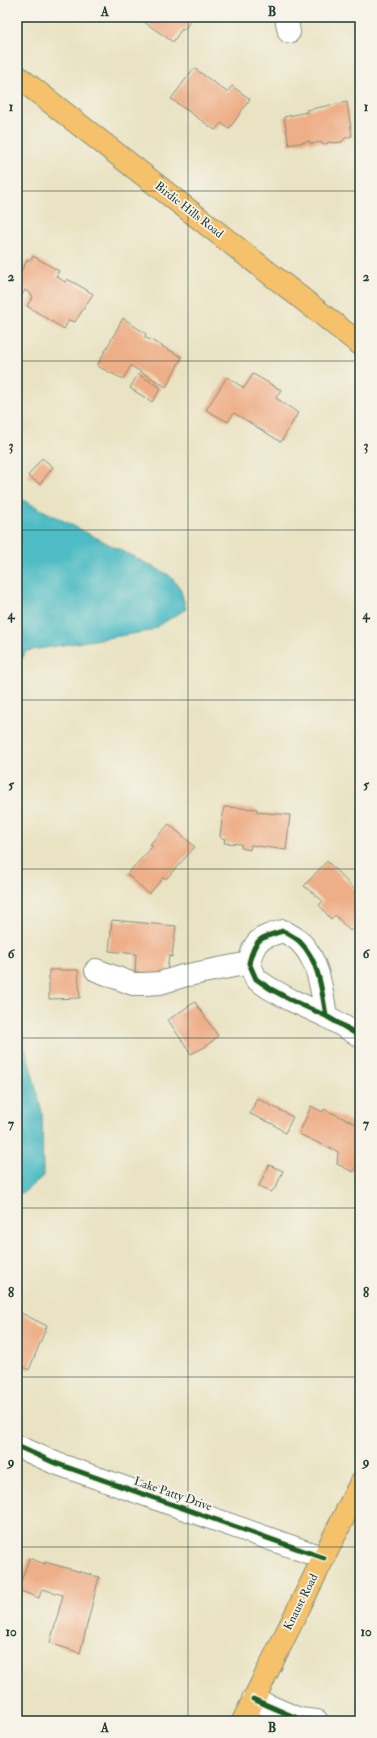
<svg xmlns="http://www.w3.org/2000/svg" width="377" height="1738" font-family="'IM FELL Double Pica',serif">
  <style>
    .water { fill: #4ebcc4; stroke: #367c7c }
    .building { fill: #eeae87 }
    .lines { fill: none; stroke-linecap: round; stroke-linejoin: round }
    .minor-casing { stroke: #84907c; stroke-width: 24 }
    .major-casing { stroke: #84907c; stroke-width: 24 }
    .minor { stroke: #fff; stroke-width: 22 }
    .major { stroke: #f5c16b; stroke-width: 22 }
    .cycleway-casing { stroke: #f7f3e8; stroke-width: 8 }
    .cycleway { stroke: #1b5e20; stroke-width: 5 }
    .grid { fill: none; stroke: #1f3d34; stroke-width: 1; stroke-opacity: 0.55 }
    .labels { text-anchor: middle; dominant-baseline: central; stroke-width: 3.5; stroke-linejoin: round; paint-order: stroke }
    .street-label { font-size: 12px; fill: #1f3d34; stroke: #f7f3e8 }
    .neatline { fill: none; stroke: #1f3d34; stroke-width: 1.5 }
    .grid-label { font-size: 13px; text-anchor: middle; font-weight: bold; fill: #1f3d34 }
  </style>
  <rect width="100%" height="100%" fill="#f7f3e8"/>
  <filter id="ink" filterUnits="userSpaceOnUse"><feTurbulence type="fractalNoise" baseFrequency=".025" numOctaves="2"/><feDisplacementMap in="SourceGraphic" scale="8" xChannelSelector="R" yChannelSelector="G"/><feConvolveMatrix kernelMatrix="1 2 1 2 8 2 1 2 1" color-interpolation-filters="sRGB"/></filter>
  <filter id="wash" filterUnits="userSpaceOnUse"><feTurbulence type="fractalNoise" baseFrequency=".012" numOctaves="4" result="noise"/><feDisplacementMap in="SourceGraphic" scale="16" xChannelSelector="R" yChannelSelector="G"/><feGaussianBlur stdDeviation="0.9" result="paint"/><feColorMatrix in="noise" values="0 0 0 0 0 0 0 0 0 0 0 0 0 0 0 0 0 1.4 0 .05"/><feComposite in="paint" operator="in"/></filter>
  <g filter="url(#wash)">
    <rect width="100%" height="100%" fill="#e9e3c3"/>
    <path class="water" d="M17 497 169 575 180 588 186 609 150 631 26 651 17 668Z
      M17 1015 42 1112 43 1176 23 1193H17Z"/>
    <g id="blocks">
      <path class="building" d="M137 17H190V21L185 29 181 30 173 42Z
        M194 68 227 92 232 86 250 99 229 129 221 123 215 130 171 99Z
        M347 102 352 136 345 138 342 142 333 143 330 142 323 145 321 142 310 144V141L289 145 284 117 307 112 306 110Z
        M33 256 59 271 56 276 65 282 67 279 80 286 93 294 75 322 69 320 64 329 27 306 33 296 25 290 20 298 17 296V279L27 260H31Z
        M123 318 146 334 145 337 182 357 166 387 131 366 123 379 97 366Z
        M138 374 161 388 152 402 130 388Z
        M253 374 281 390 276 398 298 413 281 442 234 413 228 422 206 410 227 377 244 388Z
        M42 458 53 467 40 484 28 476Z
        M224 807 257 809V812L290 815 286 850 251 845 250 850 241 848V844L224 843 225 839 221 838 220 835Z
        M169 824 195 847 166 879 164 877 149 894 127 874 153 846 150 844Z
        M327 861 360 895V921L350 931 335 915 331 919 319 905 323 901 304 886Z
        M112 920 176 926 172 957 169 956 166 978 138 975 139 972H135L136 954 109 951Z
        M49 970H78L80 998 49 999Z
        M195 1002 218 1036 205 1047 191 1054 168 1020Z
        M257 1098 293 1117 285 1133 273 1124 250 1114Z
        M311 1106 323 1112 324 1109 360 1126V1160L353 1172 337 1164 338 1152 299 1134Z
        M269 1165 283 1171 276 1187 271 1192 259 1186Z
        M17 1311 47 1326 29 1370 17 1364Z
        M29 1558 45 1564V1562L99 1577 80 1653 50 1643 63 1595 42 1589 39 1598 18 1590Z"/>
    </g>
  </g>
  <g filter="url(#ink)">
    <use href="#blocks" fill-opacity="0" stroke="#84907c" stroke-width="1"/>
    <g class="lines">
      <defs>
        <path id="minor" d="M286 17 289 32
          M96 970 133 984H144L160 983 183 976 249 963
          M326 1016C322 992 319 961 301 943 297 938 289 934 283 931 259 938 255 939 249 963L256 979 269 988 291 1000 326 1016 360 1036
          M17 1446 55 1463 324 1558
          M253 1699 299 1719 317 1721"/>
        <path id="major" d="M17 76 360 344
          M243 1721 360 1484"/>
      </defs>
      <use href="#minor" class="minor-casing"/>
      <use href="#major" class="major-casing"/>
      <use href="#minor" class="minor"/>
      <use href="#major" class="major"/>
      <defs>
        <path id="cycleway" d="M326 1016C322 992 319 961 301 943 297 938 289 934 283 931 259 938 255 939 249 963L256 979 269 988 291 1000 326 1016 360 1036
          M17 1446 55 1463 324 1558
          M253 1699 299 1719 317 1721"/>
      </defs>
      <use href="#cycleway" class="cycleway-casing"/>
      <use href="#cycleway" class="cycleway"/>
    </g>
  </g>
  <path class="grid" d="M188 17V1721M17 191H360M17 361H360M17 530H360M17 700H360M17 869H360M17 1038H360M17 1208H360M17 1377H360M17 1547H360"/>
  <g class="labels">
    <g class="street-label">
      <text transform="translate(189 210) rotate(38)">Birdie Hills Road</text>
      <text transform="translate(173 1494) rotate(19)">Lake Patty Drive</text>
      <text transform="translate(301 1602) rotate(-63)">Knaust Road</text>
    </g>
  </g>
  <rect width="377" height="1738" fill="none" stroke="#f7f3e8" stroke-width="44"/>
  <rect x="22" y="22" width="333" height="1694" class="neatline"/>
  <g class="grid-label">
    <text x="105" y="16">A</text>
    <text x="272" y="16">B</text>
    <text x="11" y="111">1</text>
    <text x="366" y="111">1</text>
    <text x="11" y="281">2</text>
    <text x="366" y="281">2</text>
    <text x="11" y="450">3</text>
    <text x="366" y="450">3</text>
    <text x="11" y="619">4</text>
    <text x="366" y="619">4</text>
    <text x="11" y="789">5</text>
    <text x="366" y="789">5</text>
    <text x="11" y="958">6</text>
    <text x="366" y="958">6</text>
    <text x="11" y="1128">7</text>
    <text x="366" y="1128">7</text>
    <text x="11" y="1297">8</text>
    <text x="366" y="1297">8</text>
    <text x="11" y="1466">9</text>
    <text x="366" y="1466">9</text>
    <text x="11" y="1636">10</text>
    <text x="366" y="1636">10</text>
    <text x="105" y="1732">A</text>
    <text x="272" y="1732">B</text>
  </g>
</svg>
